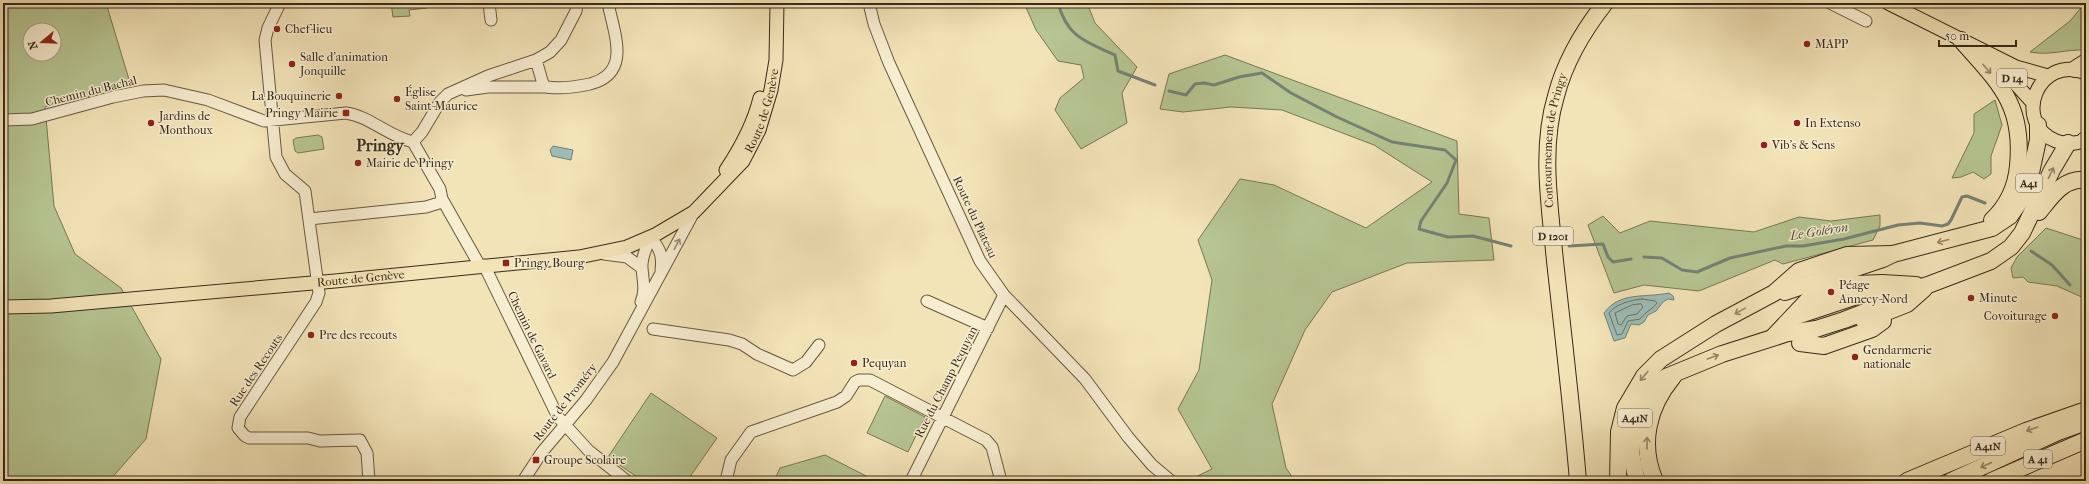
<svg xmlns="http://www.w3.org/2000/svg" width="2089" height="484" font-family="'IM FELL French Canon',serif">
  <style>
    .green { fill: #b6c592; stroke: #777854; fill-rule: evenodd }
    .water { fill: #9dbdb6; stroke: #758276 }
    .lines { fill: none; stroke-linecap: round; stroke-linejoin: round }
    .shore { stroke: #6a7466; stroke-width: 1 }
    .stream { stroke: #758276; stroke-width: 3 }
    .minor-casing { stroke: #67583f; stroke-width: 13 }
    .major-casing { stroke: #382a17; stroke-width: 15 }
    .highway-casing { stroke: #382a17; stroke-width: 18 }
    .minor { stroke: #f7edd1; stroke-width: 11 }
    .major { stroke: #f3e4b8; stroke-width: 13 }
    .highway { stroke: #f3e4b8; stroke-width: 16 }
    .oneway { stroke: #968768 }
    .oneway2 { stroke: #988c74 }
    .poi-dot { fill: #8f2418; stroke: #f7edd1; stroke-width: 1.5 }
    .labels { text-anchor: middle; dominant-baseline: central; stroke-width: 3; stroke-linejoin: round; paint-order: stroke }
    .shield { fill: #f7edd1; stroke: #71644f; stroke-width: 1 }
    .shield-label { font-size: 11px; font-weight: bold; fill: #382a17 }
    .poi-label { font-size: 12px; fill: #382a17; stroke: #f7edd1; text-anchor: start }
    .street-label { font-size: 12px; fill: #382a17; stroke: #f7edd1 }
    .water-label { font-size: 13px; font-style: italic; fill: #514f3f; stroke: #f7edd1 }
    .district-label { font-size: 16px; font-weight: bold; fill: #382a17; stroke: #f7edd1 }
  </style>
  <rect width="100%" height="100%" fill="#f3e4b8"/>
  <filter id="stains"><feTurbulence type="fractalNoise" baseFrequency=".005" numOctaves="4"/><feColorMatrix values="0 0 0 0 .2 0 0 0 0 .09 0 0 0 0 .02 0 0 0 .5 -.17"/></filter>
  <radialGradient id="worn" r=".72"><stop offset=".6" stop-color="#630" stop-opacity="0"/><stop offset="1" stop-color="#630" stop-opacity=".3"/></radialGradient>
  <path class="green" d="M3 3H106L131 86 45 107 54 206 75 254 121 288 161 359 146 439 109 481H3ZM30 30H54V54H30Z
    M391 3H427V8L409 10 410 16 393 17Z
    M1024 3H1087L1095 23 1137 67 1122 93 1127 123 1081 149 1055 110 1060 98 1084 78 1081 65 1058 61 1036 30Z
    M2085 3 2086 50C2066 49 2050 56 2030 52L2070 21Z
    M1225 55 1457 141 1459 214 1489 218 1494 260 1407 263 1332 292 1305 330 1272 404 1286 468 1295 481H1187L1212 469 1178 409 1199 370 1212 280 1198 240 1240 179 1274 185 1366 228 1432 182 1374 145 1282 110 1231 107 1183 112 1160 109 1169 74Z
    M1995 100 2002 125 1991 156V174L1984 179 1973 172 1961 177 1952 178 1974 133V114Z
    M318 135 322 137 324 149 298 153 295 151 293 140 296 138Z
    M1880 215V226L1873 240 1783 264 1775 260 1699 291 1644 285 1614 293 1588 225 1603 216 1620 233 1650 221 1754 232 1799 217 1831 221Z
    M2046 228 2086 241V299L2057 286 2028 282 2023 277 2013 278 2011 268 2017 257Z
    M651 393 717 438 687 481H643L608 457Z
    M885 396 925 417 908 452 867 433Z
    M825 455 876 481H774L780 468Z"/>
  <path class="water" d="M553 146 573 150 571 160 552 156 550 150Z
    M1669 293 1673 296 1674 300 1668 299 1663 302 1656 311 1648 315 1644 322 1639 325 1631 324 1625 338 1614 341 1604 313C1620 291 1646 298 1669 293Z"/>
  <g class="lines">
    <path class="shore" d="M1642 299 1655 301 1657 303C1652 310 1646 311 1640 319L1628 321 1622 334 1617 335 1609 313C1616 304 1631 300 1642 299Z
      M1641 304 1643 307 1637 314 1627 316 1621 325 1618 324 1615 313 1632 305Z"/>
    <path class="stream" d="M1058 3C1067 37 1086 42 1115 55L1118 71 1155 85
      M1169 91 1186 95 1195 84 1204 83 1214 85 1239 77 1262 73 1291 93 1337 117 1392 142 1445 150 1456 160 1447 183 1421 221 1419 229 1448 237 1473 236 1511 246
      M1569 246 1603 244 1608 257 1613 262 1631 259
      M2031 251 2052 265 2070 285
      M1644 257 1662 258 1682 270 1697 272 1730 258 1786 246H1803L1844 239 1898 225 1920 223 1942 226 1948 224 1951 220 1962 197 1967 196 1985 203"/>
    <defs>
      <path id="minor" d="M280 3 268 28 265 40 276 157 285 174 305 191 319 293 316 302 240 417 238 428 245 436 249 438H308L320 441 360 440 367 453 369 481
        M489 3 491 20
        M869 3 874 24 889 63 980 261 1004 295 1085 379 1128 437 1152 465 1171 481
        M1830 3 1866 21
        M536 60 543 84 546 87C560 89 576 87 590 84 632 73 614 34 608 3
        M466 90 488 87H546
        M3 120 32 119 113 97 143 91 164 90 208 100 264 121 346 113C369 116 388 136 413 142
        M413 142 422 132 440 102 448 94 488 76 536 60 550 52 561 40 576 11 577 3
        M413 142 440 189 442 199 480 266
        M309 219 426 207 439 203 442 199
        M604 254 627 257 642 268
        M484 265 558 417 588 450 627 481
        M927 301 988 328
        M641 302C646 290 643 281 642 268 641 257 647 247 650 237 660 248 663 256 661 270
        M653 329 729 340 742 344 757 354 793 370 806 362 819 345
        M523 481 542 452 586 400 613 362 694 212
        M726 481 731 460 751 432 837 402 846 396 855 382 859 380H870L986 440 992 447 1001 481
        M911 481 1004 295"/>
      <g id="major">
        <path d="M1888 3 2016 67 2048 76"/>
        <path d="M1995 61 2033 103"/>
        <path d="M2086 73C2038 53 2011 123 2056 141 2066 145 2076 144 2086 140"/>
        <path d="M726 170C740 149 754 123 760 98"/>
        <path id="s1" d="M3 307 51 306 335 281 579 257 627 247 655 235 694 212 743 161 759 130 771 90 776 60 777 3"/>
      </g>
      <g id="highway">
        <path d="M1961 40C1999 83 2024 104 2018 166 2016 187 2008 205 1992 220"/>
        <path d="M2075 69 2086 62"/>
        <path d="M2085 140 2086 141"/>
        <path d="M2039 212C2052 196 2063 178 2086 180"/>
        <path d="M1785 292 1883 259 1893 254 1992 228 2010 216 2027 191 2038 140V125"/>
        <path d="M1794 317 1860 295 1879 285"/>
        <path d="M1864 321 1907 304 1924 289"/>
        <path d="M1774 336 1808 300 1834 291 1856 284 1882 283 1916 285"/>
        <path d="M1800 343 1824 346 1872 329 1883 321"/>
        <path id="s2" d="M1578 481C1572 408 1563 334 1555 261 1550 207 1540 149 1556 96 1565 61 1583 31 1605 3"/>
        <path d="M1618 481 1619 432 1625 408 1644 376 1661 359 1716 324 1774 293 1799 271 1847 255 1893 254"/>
        <path d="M1637 481 1631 453 1633 428 1642 401 1656 383 1666 377 1722 354 1788 333 1816 329 1844 320 1865 312 1887 297 1928 285 1991 261 2011 247 2022 233 2052 170 2068 143"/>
        <path d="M1655 481C1639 444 1648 407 1673 377"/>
        <path d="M1907 481 2026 431 2086 410"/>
        <path d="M1951 481 2058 432 2086 422"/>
        <path d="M1991 481 2086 440"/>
      </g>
    </defs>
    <use href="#minor" class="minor-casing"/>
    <use href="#major" class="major-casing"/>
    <use href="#highway" class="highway-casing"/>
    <use href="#minor" class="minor"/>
    <use href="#major" class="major"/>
    <use href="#highway" class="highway"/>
  </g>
  <defs><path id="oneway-shaft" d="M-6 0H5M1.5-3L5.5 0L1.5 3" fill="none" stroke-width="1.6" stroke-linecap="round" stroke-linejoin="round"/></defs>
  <g class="oneway">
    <use href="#oneway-shaft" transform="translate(1987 69) rotate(49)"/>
    <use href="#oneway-shaft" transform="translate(2051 173) rotate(-64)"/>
    <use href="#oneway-shaft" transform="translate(1943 241) rotate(165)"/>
    <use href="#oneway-shaft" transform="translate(1740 311) rotate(151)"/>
    <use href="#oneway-shaft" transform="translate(1713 357) rotate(-20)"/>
    <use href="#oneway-shaft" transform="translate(1644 376) rotate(130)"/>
    <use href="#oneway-shaft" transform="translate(2032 429) rotate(161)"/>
    <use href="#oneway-shaft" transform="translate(1647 443) rotate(-90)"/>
    <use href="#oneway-shaft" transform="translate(1986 465) rotate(155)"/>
  </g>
  <use class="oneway2" href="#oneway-shaft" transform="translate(677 244) rotate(-62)"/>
  <g class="poi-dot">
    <circle cx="277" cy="29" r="4"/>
    <circle cx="1807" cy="44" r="4"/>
    <circle cx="292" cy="64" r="4"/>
    <circle cx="339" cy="96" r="4"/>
    <circle cx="397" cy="99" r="4"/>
    <rect x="342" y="109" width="8" height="8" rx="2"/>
    <circle cx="151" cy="123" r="4"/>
    <circle cx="1797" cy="123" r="4"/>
    <circle cx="1764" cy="145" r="4"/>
    <circle cx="358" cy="163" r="4"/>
    <rect x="502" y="259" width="8" height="8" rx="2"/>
    <circle cx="1831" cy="292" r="4"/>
    <circle cx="1971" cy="298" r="4"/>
    <circle cx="2055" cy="316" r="4"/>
    <circle cx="311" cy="335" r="4"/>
    <circle cx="1855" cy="357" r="4"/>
    <circle cx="854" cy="363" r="4"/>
    <rect x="532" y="456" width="8" height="8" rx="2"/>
  </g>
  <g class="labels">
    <g class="shield">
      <rect x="1997" y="69" width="30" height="18" rx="3"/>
      <rect x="2016" y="174" width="26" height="18" rx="3"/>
      <rect x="1533" y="227" width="40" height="18" rx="3"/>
      <rect x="1618" y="409" width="34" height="18" rx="3"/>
      <rect x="1971" y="437" width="34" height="18" rx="3"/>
      <rect x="2024" y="450" width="28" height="18" rx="3"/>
    </g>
    <g class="shield-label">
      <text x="2012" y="78">D 14</text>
      <text x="2029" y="183">A41</text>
      <text x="1553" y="236">D 1201</text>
      <text x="1635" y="418">A41N</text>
      <text x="1988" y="446">A41N</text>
      <text x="2038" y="459">A 41</text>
    </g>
    <g class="poi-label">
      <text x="285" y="29">Chef-lieu</text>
      <text x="1815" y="44">MAPP</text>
      <text x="300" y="57">Salle d'animation<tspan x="300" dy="14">Jonquille</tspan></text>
      <text x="405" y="92">Église<tspan x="405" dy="14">Saint-Maurice</tspan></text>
      <text x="331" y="96" text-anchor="end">La Bouquinerie</text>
      <text x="338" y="113" text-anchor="end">Pringy Mairie</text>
      <text x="159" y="116">Jardins de<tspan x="159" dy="14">Monthoux</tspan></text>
      <text x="1805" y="123">In Extenso</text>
      <text x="1772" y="145">Vib's &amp; Sens</text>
      <text x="366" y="163">Mairie de Pringy</text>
      <text x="514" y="263">Pringy Bourg</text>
      <text x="1839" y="285">Péage<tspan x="1839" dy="14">Annecy-Nord</tspan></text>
      <text x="1979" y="298">Minute</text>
      <text x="2047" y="316" text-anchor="end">Covoiturage</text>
      <text x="319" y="335">Pre des recouts</text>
      <text x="1863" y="350">Gendarmerie<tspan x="1863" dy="14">nationale</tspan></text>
      <text x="862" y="363">Pequyan</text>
      <text x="544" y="460">Groupe Scolaire</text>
    </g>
    <g class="street-label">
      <text transform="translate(91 91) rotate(-14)">Chemin du Bachal</text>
      <text stroke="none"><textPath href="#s1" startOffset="828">Route de Genève</textPath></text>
      <text stroke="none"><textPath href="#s2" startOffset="343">Contournement de Pringy</textPath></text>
      <text transform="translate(975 217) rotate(65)">Route du Plateau</text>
      <text stroke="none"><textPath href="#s1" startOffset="359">Route de Genève</textPath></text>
      <text transform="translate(532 335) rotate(64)">Chemin de Gavard</text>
      <text transform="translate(256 370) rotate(-56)">Rue des Recouts</text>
      <text transform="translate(946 382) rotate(-63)">Rue du Champ Pequyan</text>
      <text transform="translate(565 402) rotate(-52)">Route de Proméry</text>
    </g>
    <g class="water-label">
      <text transform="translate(1819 231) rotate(-9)">Le Goléron</text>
    </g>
    <g class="district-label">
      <text x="380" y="145">Pringy</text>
    </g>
  </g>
  <rect width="2089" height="484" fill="none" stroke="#f3e4b8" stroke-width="16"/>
  <rect x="4" y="4" width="2081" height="476" fill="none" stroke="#382a17" stroke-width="2"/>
  <rect x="8" y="8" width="2073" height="468" fill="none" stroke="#382a17"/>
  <g transform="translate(42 42) rotate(251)"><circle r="19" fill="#f7edd1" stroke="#ab9f87"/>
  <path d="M0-3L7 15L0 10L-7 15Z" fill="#8f2418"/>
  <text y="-6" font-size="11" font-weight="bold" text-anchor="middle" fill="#382a17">N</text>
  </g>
  <path d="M1939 40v6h77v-6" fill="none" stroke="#382a17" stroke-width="2"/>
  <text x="1945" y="40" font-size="12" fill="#382a17" stroke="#f7edd1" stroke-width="3" paint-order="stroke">50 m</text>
  <rect width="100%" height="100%" filter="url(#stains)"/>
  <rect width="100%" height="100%" fill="url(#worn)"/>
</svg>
